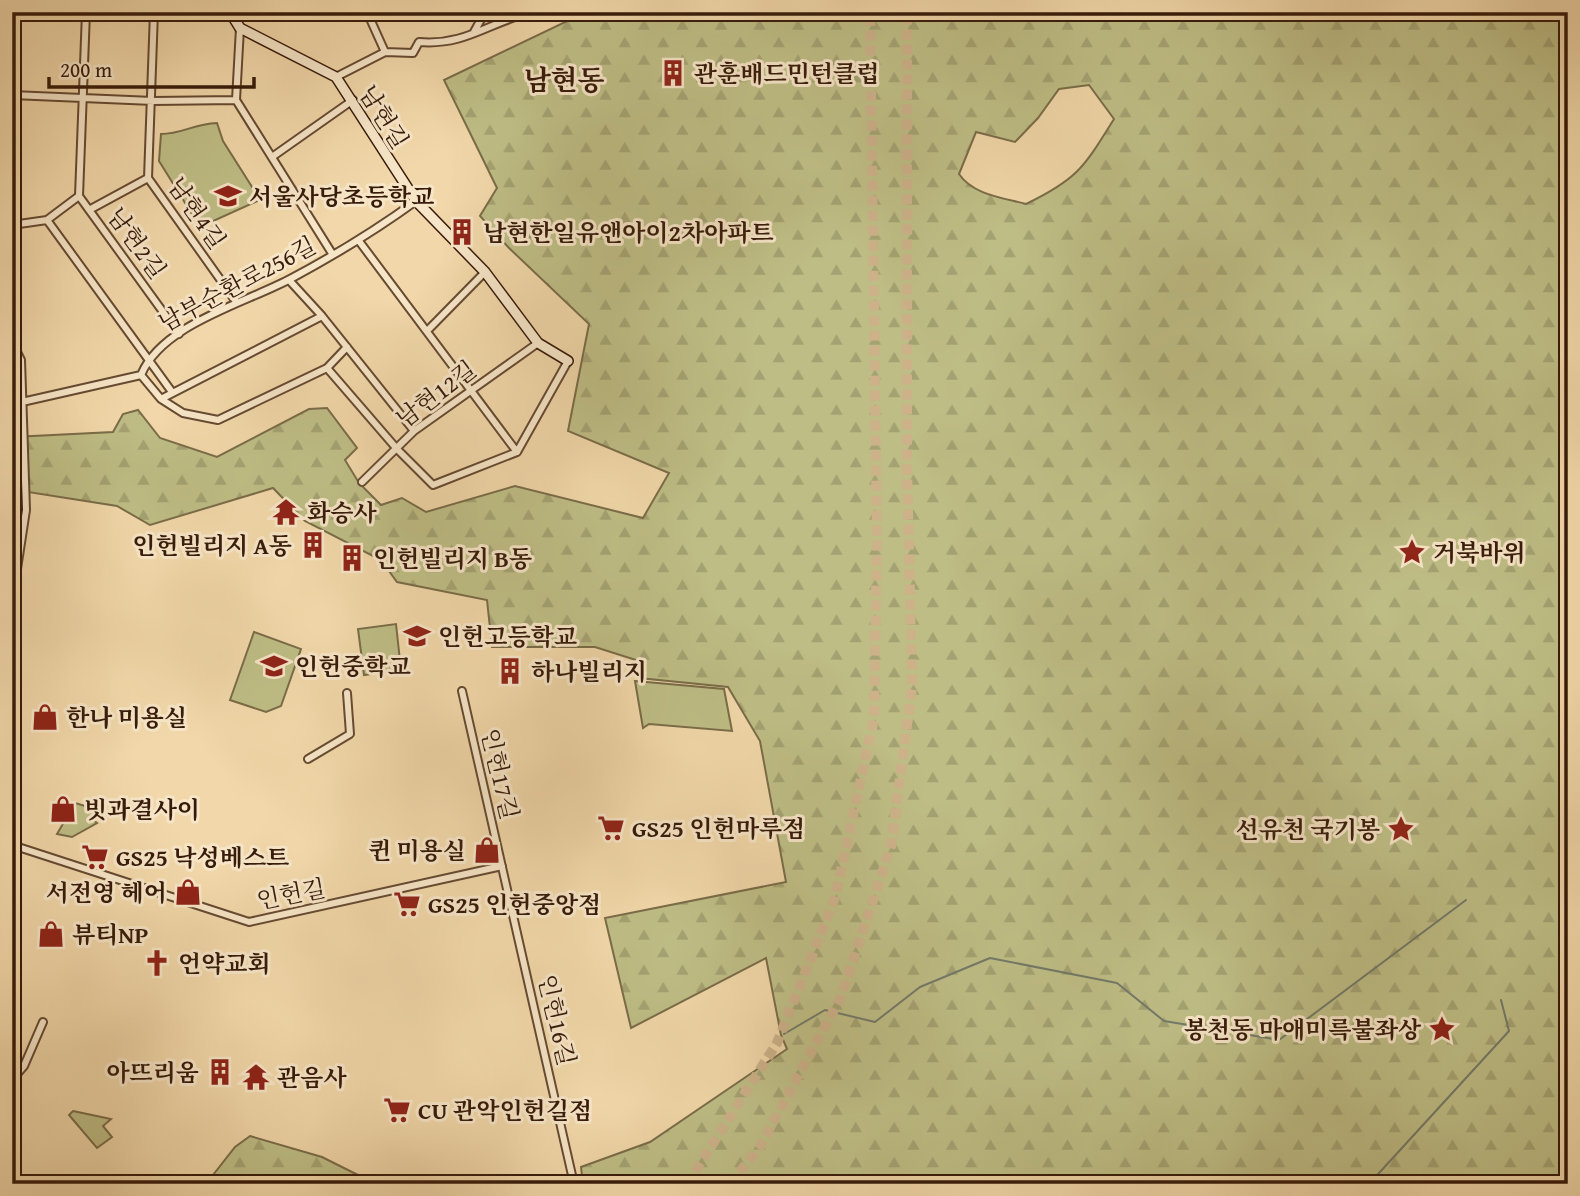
<svg xmlns="http://www.w3.org/2000/svg" width="1580" height="1196" font-family="'Gentium Book Plus','Noto Serif KR',serif">
  <style>
    .green { fill: #bebd85; stroke: #7a6c48; stroke-width: 2 }
    .forest { fill: url(#forest-firs); stroke: #7a6c48; stroke-width: 2; fill-rule: evenodd }
    .lines { fill: none; stroke-linecap: round; stroke-linejoin: round }
    .stream { stroke: #737a69; stroke-width: 2 }
    .highway-tunnel { stroke: #ccb189; stroke-width: 10; stroke-dasharray: 10 5; stroke-linecap: butt }
    .street-casing { stroke: #664a32; stroke-width: 10 }
    .secondary-casing { stroke: #371b0a; stroke-width: 12 }
    .primary-casing { stroke: #371b0a; stroke-width: 13 }
    .street { stroke: #f6e5c7; stroke-width: 6 }
    .secondary { stroke: #f6e5c7; stroke-width: 9 }
    .primary { stroke: #f1d7a9; stroke-width: 10 }
    .labels { text-anchor: middle; dominant-baseline: central; stroke-width: 6; stroke-linejoin: round; paint-order: stroke }
    .poi-label { font-size: 24px; font-weight: bold; fill: #371b0a; stroke: #f6e5c7; text-anchor: start }
    .street-label { font-size: 24px; fill: #371b0a; stroke: #f6e5c7 }
    .quarter-label { font-size: 28px; font-weight: bold; fill: #371b0a; stroke: #f6e5c7 }
  </style>
  <defs>
    <pattern id="forest-firs" width="22" height="20" patternUnits="userSpaceOnUse" patternTransform="scale(1.75)"><rect width="22" height="20" fill="#bebd85"/><path d="M5 1l3.5 6h-7zM16 11l3.5 6h-7z" fill="#a4a272"/></pattern>
  </defs>
  <rect width="100%" height="100%" fill="#f1d7a9"/>
  <filter id="stains"><feTurbulence type="fractalNoise" baseFrequency=".00286" numOctaves="4"/><feColorMatrix values="0 0 0 0 .2 0 0 0 0 .09 0 0 0 0 .02 0 0 0 .5 -.17"/></filter>
  <radialGradient id="worn" r=".72"><stop offset=".6" stop-color="#630" stop-opacity="0"/><stop offset="1" stop-color="#630" stop-opacity=".3"/></radialGradient>
  <path class="green" d="M217 123 223 141 254 190 260 188 264 198 200 227 159 161 161 134C182 134 193 124 217 123Z
    M396 624 401 670 364 675 358 629Z
    M254 632 301 649 281 706 266 712 230 700Z
    M635 681 724 689 732 731 649 724 643 728Z
    M75 803 95 809 92 819 97 823 72 837 57 834Z
    M73 1111 111 1119 103 1126 112 1137 97 1148 69 1115Z"/>
  <path class="forest" d="M586 12H1568V1184H583L581 1167 650 1142 787 1049 781 1035 766 958 631 1028 605 918 786 882 760 741 728 687 639 678 636 660 595 647H492L487 600 397 582 381 560 305 521 273 488 150 525 117 506 15 490 13 437 113 432 123 414 138 410 160 438 217 457 309 409 327 408 357 448 345 460 359 483 381 505 402 498 426 512 515 486 643 518 669 473 568 431 589 324 509 248 480 216 497 188 444 80ZM1089 85 1114 119C1084 167 1078 179 1026 204 1004 198 973 195 959 174L976 132 1015 142 1038 118 1059 89Z
    M250 1136 322 1157 376 1184H206L235 1147Z"/>
  <g class="lines">
    <path class="stream" d="M784 1034 825 1010 875 1022 920 987 990 958 1117 983 1164 1021 1279 1040 1466 900
      M1369 1184 1509 1031 1501 1000"/>
    <path class="highway-tunnel" d="M687 1184 777 1043 835 898 874 719 877 540 870 12
      M730 1184 759 1148 841 997 891 846 912 687 907 465V12"/>
    <defs>
      <path id="street" d="M86 12 79 196 179 334
        M154 12 148 178 237 303
        M240 28 236 100 333 255
        M474 32 485 12
        M385 52 413 53 419 42C466 46 489 22 532 12
        M336 77 385 52 367 12
        M12 95 153 101 236 100
        M272 157 353 100
        M89 210 148 178
        M47 220 79 196
        M12 225 47 220 172 392
        M359 241 517 452
        M289 280 322 316 414 431
        M428 330 485 272
        M327 368 347 347
        M141 375 161 399 183 413 218 420 327 368 397 449 433 485 517 452 568 361
        M161 399 322 316
        M22 402 141 375C162 324 246 303 292 278 335 255 376 230 416 201
        M362 482 414 431 538 343
        M12 602 26 510 21 360 15 348
        M462 691 574 1184
        M308 759 350 734 347 693
        M12 845 249 922 502 866
        M12 1080 24 1066 43 1022"/>
      <path id="secondary" d="M230 12 240 28 336 77 416 201 485 272 538 343 568 361"/>
      <path id="primary" d="M12 333 17 511 12 555"/>
    </defs>
    <use href="#street" class="street-casing"/>
    <use href="#secondary" class="secondary-casing"/>
    <use href="#primary" class="primary-casing"/>
    <use href="#street" class="street"/>
    <use href="#secondary" class="secondary"/>
    <use href="#primary" class="primary"/>
  </g>
  <defs>
    <symbol id="building-bare" viewBox="-9 -9 18 18"><path d="M-4-6H4V6H1V3H-1V6H-4ZM-2.5-4.3h1.7v1.8h-1.7ZM.8-4.3h1.7v1.8H.8ZM-2.5-1h1.7V.8h-1.7ZM.8-1h1.7V.8H.8Z" fill="#8f2418" stroke="#f6e5c7" stroke-width="2.5" paint-order="stroke"/></symbol>
    <symbol id="school-bare" viewBox="-9 -9 18 18"><path d="M0-5L7-2L0 1L-7-2ZM-4 1L0 2.5L4 1V4Q0 6-4 4Z" fill="#8f2418" stroke="#f6e5c7" stroke-width="2.5" paint-order="stroke"/></symbol>
    <symbol id="temple-bare" viewBox="-9 -9 18 18"><path d="M0-6L5-2H3V0L6.5 2.5H4V6H1.5V3h-3V6H-4V2.5H-6.5L-3 0V-2H-5Z" fill="#8f2418" stroke="#f6e5c7" stroke-width="2.5" paint-order="stroke"/></symbol>
    <symbol id="sight-bare" viewBox="-9 -9 18 18"><path d="M0-6L1.8-2.2L6-1.7L2.9 1.2L3.7 5.4L0 3.3L-3.7 5.4L-2.9 1.2L-6-1.7L-1.8-2.2Z" fill="#8f2418" stroke="#f6e5c7" stroke-width="2.5" paint-order="stroke"/></symbol>
    <symbol id="shop-bare" viewBox="-9 -9 18 18"><path d="M-5-2.5h2.3a2.7 3.5 0 0 1 5.4 0H5L5.5 6h-11ZM-1.5-2.5h3a1.5 2.3 0 0 0-3 0Z" fill="#8f2418" stroke="#f6e5c7" stroke-width="2.5" paint-order="stroke"/></symbol>
    <symbol id="supermarket-bare" viewBox="-9 -9 18 18"><path d="M-6-5.5h2.5l.6 2H6L4.5 2H-2.5L-4.4-4H-6ZM-1.5 3.2a1.3 1.3 0 1 0 .1 0ZM3 3.2a1.3 1.3 0 1 0 .1 0Z" fill="#8f2418" stroke="#f6e5c7" stroke-width="2.5" paint-order="stroke"/></symbol>
    <symbol id="church-bare" viewBox="-9 -9 18 18"><path d="M-1.2-6h2.4v3.5h3.3v2.4h-3.3V6h-2.4V-.1h-3.3v-2.4h3.3Z" fill="#8f2418" stroke="#f6e5c7" stroke-width="2.5" paint-order="stroke"/></symbol>
  </defs>
  <g fill-rule="evenodd">
    <use href="#building-bare" x="654" y="54" width="38" height="38"/>
    <use href="#school-bare" x="209" y="177" width="38" height="38"/>
    <use href="#building-bare" x="443" y="213" width="38" height="38"/>
    <use href="#temple-bare" x="267" y="493" width="38" height="38"/>
    <use href="#building-bare" x="294" y="526" width="38" height="38"/>
    <use href="#sight-bare" x="1393" y="533" width="38" height="38"/>
    <use href="#building-bare" x="333" y="539" width="38" height="38"/>
    <use href="#school-bare" x="398" y="617" width="38" height="38"/>
    <use href="#school-bare" x="255" y="647" width="38" height="38"/>
    <use href="#building-bare" x="491" y="652" width="38" height="38"/>
    <use href="#shop-bare" x="26" y="698" width="38" height="38"/>
    <use href="#shop-bare" x="44" y="790" width="38" height="38"/>
    <use href="#supermarket-bare" x="592" y="809" width="38" height="38"/>
    <use href="#sight-bare" x="1382" y="810" width="38" height="38"/>
    <use href="#shop-bare" x="468" y="831" width="38" height="38"/>
    <use href="#supermarket-bare" x="76" y="838" width="38" height="38"/>
    <use href="#shop-bare" x="169" y="873" width="38" height="38"/>
    <use href="#supermarket-bare" x="388" y="885" width="38" height="38"/>
    <use href="#shop-bare" x="32" y="915" width="38" height="38"/>
    <use href="#church-bare" x="138" y="944" width="38" height="38"/>
    <use href="#sight-bare" x="1423" y="1010" width="38" height="38"/>
    <use href="#building-bare" x="201" y="1053" width="38" height="38"/>
    <use href="#temple-bare" x="237" y="1058" width="38" height="38"/>
    <use href="#supermarket-bare" x="378" y="1091" width="38" height="38"/>
  </g>
  <g class="labels">
    <g class="poi-label">
      <text x="694" y="73">관훈배드민턴클럽</text>
      <text x="249" y="196">서울사당초등학교</text>
      <text x="483" y="232">남현한일유앤아이2차아파트</text>
      <text x="307" y="512">화승사</text>
      <text x="292" y="545" text-anchor="end">인헌빌리지 A동</text>
      <text x="1433" y="552">거북바위</text>
      <text x="373" y="558">인헌빌리지 B동</text>
      <text x="438" y="636">인헌고등학교</text>
      <text x="295" y="666">인헌중학교</text>
      <text x="531" y="671">하나빌리지</text>
      <text x="66" y="717">한나 미용실</text>
      <text x="84" y="809">빗과결사이</text>
      <text x="632" y="828">GS25 인헌마루점</text>
      <text x="1380" y="829" text-anchor="end">선유천 국기봉</text>
      <text x="466" y="850" text-anchor="end">퀸 미용실</text>
      <text x="116" y="857">GS25 낙성베스트</text>
      <text x="167" y="892" text-anchor="end">서전영 헤어</text>
      <text x="428" y="904">GS25 인헌중앙점</text>
      <text x="72" y="934">뷰티NP</text>
      <text x="178" y="963">언약교회</text>
      <text x="1421" y="1029" text-anchor="end">봉천동 마애미륵불좌상</text>
      <text x="199" y="1072" text-anchor="end">아뜨리움</text>
      <text x="277" y="1077">관음사</text>
      <text x="418" y="1110">CU 관악인헌길점</text>
    </g>
    <g class="street-label">
      <text transform="translate(384 117) rotate(58)">남현길</text>
      <text transform="translate(197 213) rotate(55)">남현4길</text>
      <text transform="translate(137 243) rotate(54)">남현2길</text>
      <text transform="translate(237 284) rotate(-28)">남부순환로256길</text>
      <text transform="translate(436 394) rotate(-37)">남현12길</text>
      <text transform="translate(500 774) rotate(77)">인헌17길</text>
      <text transform="translate(291 894) rotate(-11)">인헌길</text>
      <text transform="translate(557 1020) rotate(77)">인헌16길</text>
    </g>
    <g class="quarter-label">
      <text x="564" y="79">남현동</text>
    </g>
  </g>
  <rect width="1580" height="1196" fill="none" stroke="#f1d7a9" stroke-width="42"/>
  <rect x="14" y="14" width="1552" height="1168" fill="none" stroke="#371b0a" stroke-width="3.5"/>
  <rect x="21" y="21" width="1538" height="1154" fill="none" stroke="#371b0a" stroke-width="2"/>
  <path d="M49 77v10h205v-10" fill="none" stroke="#371b0a" stroke-width="3.5"/>
  <text x="60" y="77" font-size="21" fill="#371b0a" stroke="#f6e5c7" stroke-width="5" paint-order="stroke">200 m</text>
  <rect width="100%" height="100%" filter="url(#stains)"/>
  <rect width="100%" height="100%" fill="url(#worn)"/>
</svg>
